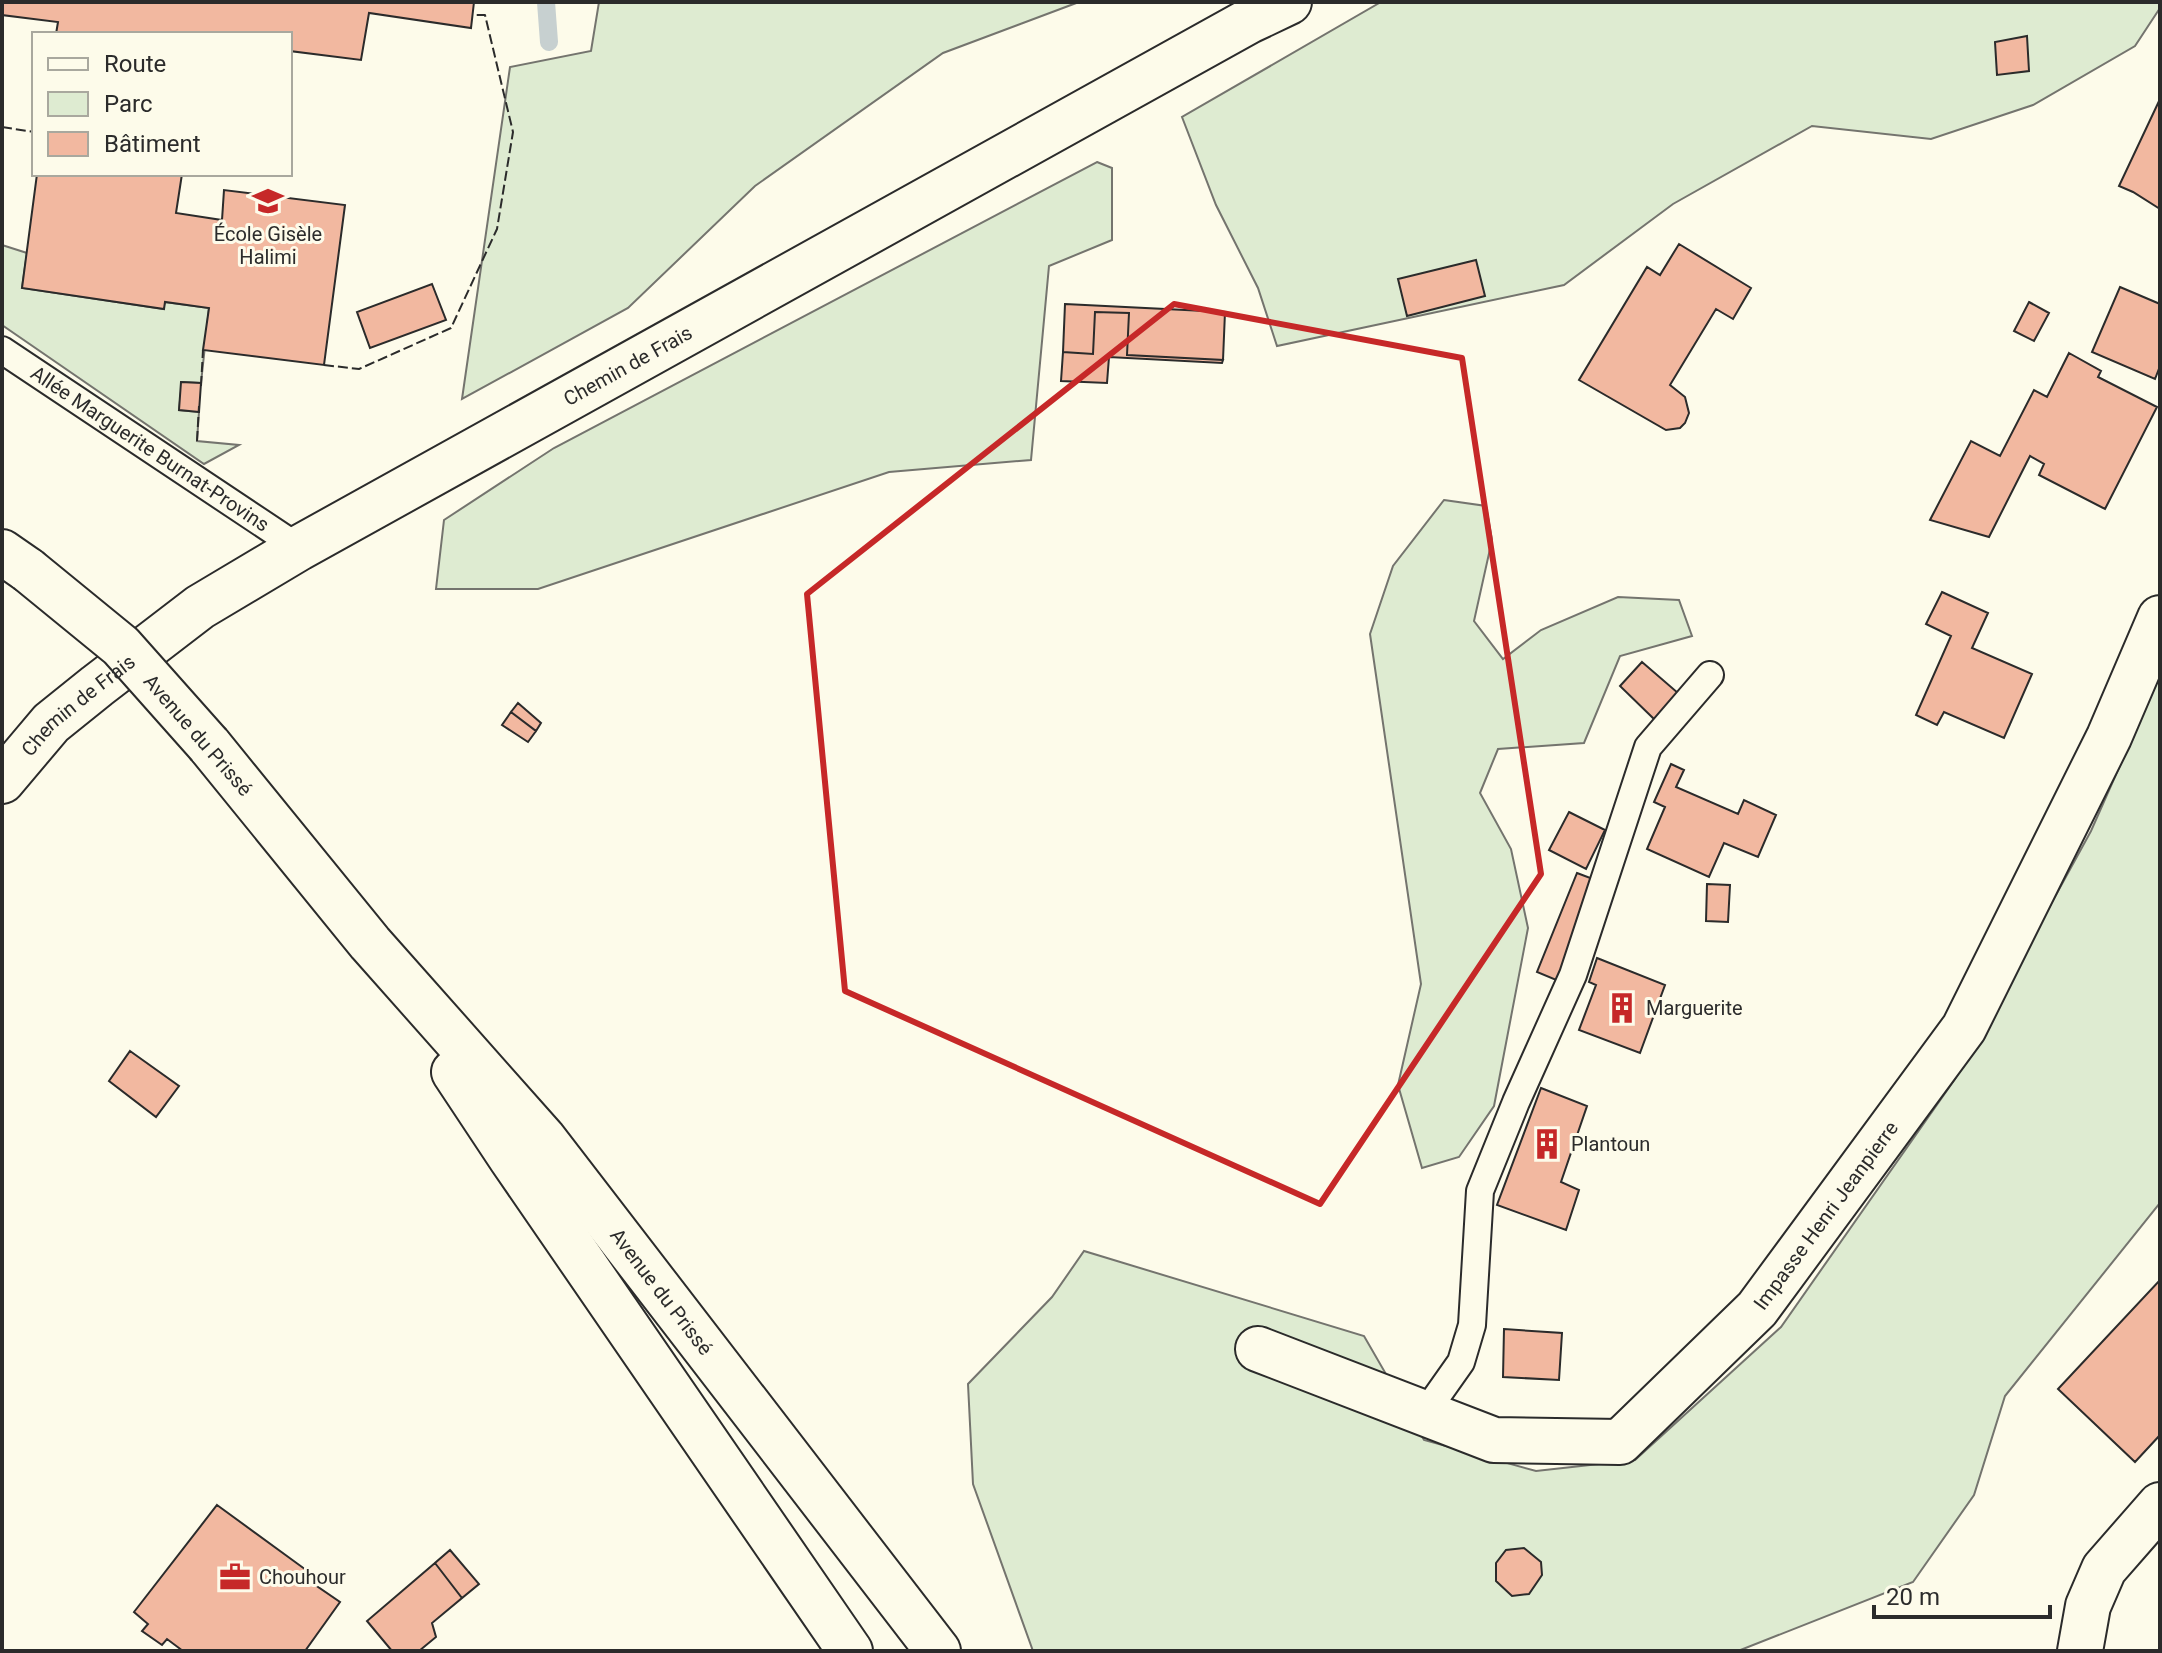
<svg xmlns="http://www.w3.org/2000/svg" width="2162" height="1653" font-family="Roboto,sans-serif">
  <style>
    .green { fill: #deebd1; stroke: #74746e; stroke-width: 2 }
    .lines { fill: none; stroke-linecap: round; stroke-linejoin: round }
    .stream { stroke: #c7d0d0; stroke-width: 18 }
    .building { fill: #f2b8a0; stroke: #2b2b2b; stroke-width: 2 }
    .lane-casing { stroke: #2b2b2b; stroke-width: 30 }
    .street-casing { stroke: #2b2b2b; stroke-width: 48 }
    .secondary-casing { stroke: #2b2b2b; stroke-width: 48 }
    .lane { stroke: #fdfbea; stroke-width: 26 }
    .street { stroke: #fdfbea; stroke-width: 44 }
    .secondary { stroke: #fdfbea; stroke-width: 44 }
    .secondary-bridge-casing { stroke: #2b2b2b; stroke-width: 48; stroke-linecap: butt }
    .secondary-bridge { stroke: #fdfbea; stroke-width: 44 }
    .fence { stroke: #2b2b2b; stroke-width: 2; stroke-dasharray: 10 4; stroke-linecap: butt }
    .marked { fill: none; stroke: #c62828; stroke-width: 6; stroke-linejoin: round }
    .labels { text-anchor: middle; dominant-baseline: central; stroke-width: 6; stroke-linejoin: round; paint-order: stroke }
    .poi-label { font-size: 20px; fill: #2b2b2b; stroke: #fdfbea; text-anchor: start }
    .street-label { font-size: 20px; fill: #2b2b2b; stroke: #fdfbea }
  </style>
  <rect width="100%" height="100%" fill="#fdfbea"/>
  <path class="green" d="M599 2H1079L943 53 755 186 628 308 462 399 510 67 591 51Z
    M1381 2H2160V8L2135 46 2033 105 1931 139 1812 126 1673 204 1564 285 1277 346 1258 288 1216 205 1182 117Z
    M1097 162 1112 168V240L1049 266 1031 460 889 472 538 589H436L444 520 554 448Z
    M2 245 27 253 22 288 163 309 165 302 209 308 201 383 182 382 179 410 199 412 197 441 239 445 204 464 2 325Z
    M1444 500 1486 506 1492 540 1474 621 1503 659 1541 630 1618 597 1679 600 1692 636 1620 656 1584 743 1498 749 1480 793 1511 849 1528 928 1494 1106 1459 1157 1422 1168 1398 1085 1421 984 1370 634 1393 566Z
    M2160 675V1203L2005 1396 1974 1495 1913 1582 1738 1651H1033L973 1484 968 1384 1052 1297 1084 1251 1364 1336 1424 1440 1536 1471 1635 1460 1781 1327 1955 1079 2091 831Z"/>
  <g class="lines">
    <path class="stream" d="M546 2 549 42"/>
  </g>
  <path class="building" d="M2 2H474L471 28 369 13 361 60 290 51V34H56L58 22 2 15Z
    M2027 36 2029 71 1997 75 1995 42Z
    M2160 99V209L2133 192 2119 186Z
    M37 174H182L176 213 222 220 224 190 345 205 324 365 203 350 209 308 165 302 164 309 22 288Z
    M1679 244 1751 288 1733 319 1716 309 1670 385 1685 397 1689 413 1685 423 1680 428 1666 430 1579 380 1647 267 1660 275Z
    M1476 260 1485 296 1407 316 1398 279Z
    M432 284 446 320 370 348 357 312Z
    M2120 287 2160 304V366L2155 379 2092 352Z
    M2029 302 2049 313 2034 341 2014 331Z
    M1065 304 1225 312 1223 360 1127 355 1129 313 1095 312 1093 354 1063 352Z
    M1095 312 1129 313 1127 355 1223 360 1222 363 1109 357 1107 383 1061 381 1063 352 1093 354Z
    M2069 353 2101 371 2098 377 2157 407 2105 509 2039 475 2044 464 2030 456 1989 537 1930 520 1971 441 2000 456 2034 390 2047 397Z
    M181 382 201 383 199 412 179 410Z
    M1942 592 1988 613 1972 648 2032 674 2004 738 1944 712 1937 725 1916 715 1951 636 1926 624Z
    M1642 662 1678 693 1655 720 1620 686Z
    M518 703 541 723 536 731 511 712Z
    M511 712 536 731 528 742 502 725Z
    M1671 764 1684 770 1676 787 1738 814 1744 800 1776 815 1758 857 1724 843 1709 877 1647 849 1665 807 1654 802Z
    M1569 812 1605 830 1586 869 1549 850Z
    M1577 873 1601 882 1561 982 1537 972Z
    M1707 884 1730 885 1728 922 1706 921Z
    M1597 958 1665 985 1640 1053 1579 1030 1596 985 1589 982Z
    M130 1051 179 1086 156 1117 109 1081Z
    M1541 1088 1587 1106 1561 1182 1579 1190 1566 1230 1497 1205Z
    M2160 1280V1435L2135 1462 2058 1389Z
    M1504 1329 1562 1333 1559 1380 1503 1377Z
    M217 1505 313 1575 308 1580 340 1602 305 1651H183L167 1639 162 1645 142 1631 148 1624 134 1612Z
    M1524 1548 1541 1562 1542 1575 1529 1594 1512 1596 1496 1581V1563L1506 1550Z
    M450 1550 479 1584 462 1598 435 1563Z
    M435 1563 462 1598 432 1623 436 1637 419 1651H392L367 1621Z"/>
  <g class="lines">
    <defs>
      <g id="lane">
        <path id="s1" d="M2 350 299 548"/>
        <path d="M1425 1413 1461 1362 1472 1325 1480 1191 1516 1102 1573 975 1648 747 1710 675"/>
      </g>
      <g id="street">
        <path id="s2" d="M2 781 51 723 97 686 200 607 299 548 1249 21 1289 2"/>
        <path id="s3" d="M1258 1349 1494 1440 1620 1442 1757 1309 1964 1028 2109 737 2160 618"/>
        <path d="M2080 1651 2088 1606 2104 1569 2160 1505"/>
      </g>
      <g id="secondary">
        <path d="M2 552 28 570"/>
        <path id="s4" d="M209 745 370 943 543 1138 938 1651"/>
        <path d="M454 1072 511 1158 850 1651"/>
      </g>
    </defs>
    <use href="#lane" class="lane-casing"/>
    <use href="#street" class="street-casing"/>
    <use href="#secondary" class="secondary-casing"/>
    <use href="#lane" class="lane"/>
    <use href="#street" class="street"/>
    <use href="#secondary" class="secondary"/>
    <defs>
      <path id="secondary-bridge" d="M28 570 121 646 209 745"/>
    </defs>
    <use href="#secondary-bridge" class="secondary-bridge-casing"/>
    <use href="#secondary-bridge" class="secondary-bridge"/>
    <path class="fence" d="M2 127 34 132
      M324 365 359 369 451 328 497 229 513 132 485 15H473
      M201 386 203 350
      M197 441 199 406"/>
  </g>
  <path class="marked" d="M1174 304 1462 358 1541 874 1320 1204 845 991 807 594Z"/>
  <defs>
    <symbol id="school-bare" viewBox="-9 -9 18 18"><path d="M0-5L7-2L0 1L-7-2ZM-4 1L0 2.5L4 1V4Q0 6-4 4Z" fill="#c62828" stroke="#fdfbea" stroke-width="2.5" paint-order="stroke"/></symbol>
    <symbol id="building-bare" viewBox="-9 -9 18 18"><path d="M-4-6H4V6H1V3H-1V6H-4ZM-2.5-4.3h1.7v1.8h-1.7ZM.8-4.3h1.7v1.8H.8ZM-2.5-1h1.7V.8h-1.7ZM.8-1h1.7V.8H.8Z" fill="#c62828" stroke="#fdfbea" stroke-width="2.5" paint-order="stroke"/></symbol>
    <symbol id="office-bare" viewBox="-9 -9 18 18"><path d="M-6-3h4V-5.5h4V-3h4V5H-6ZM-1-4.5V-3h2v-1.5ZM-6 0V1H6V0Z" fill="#c62828" stroke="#fdfbea" stroke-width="2.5" paint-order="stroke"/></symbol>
  </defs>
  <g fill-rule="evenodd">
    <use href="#school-bare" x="246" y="179" width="44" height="44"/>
    <use href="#building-bare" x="1600" y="986" width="44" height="44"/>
    <use href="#building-bare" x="1525" y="1122" width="44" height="44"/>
    <use href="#office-bare" x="213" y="1555" width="44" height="44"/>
  </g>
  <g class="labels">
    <g class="poi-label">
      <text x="268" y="234" text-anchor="middle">École Gisèle<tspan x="268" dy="23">Halimi</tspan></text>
      <text x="1646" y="1008">Marguerite</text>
      <text x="1571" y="1144">Plantoun</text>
      <text x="259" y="1577">Chouhour</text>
    </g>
    <g class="street-label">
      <text stroke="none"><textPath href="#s2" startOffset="756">Chemin de Frais</textPath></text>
      <text stroke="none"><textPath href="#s1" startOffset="178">Allée Marguerite Burnat-Provins</textPath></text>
      <text stroke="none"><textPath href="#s2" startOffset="108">Chemin de Frais</textPath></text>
      <text transform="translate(198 735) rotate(49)">Avenue du Prissé</text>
      <text stroke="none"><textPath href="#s3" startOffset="686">Impasse Henri Jeanpierre</textPath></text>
      <text stroke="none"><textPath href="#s4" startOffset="710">Avenue du Prissé</textPath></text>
    </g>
  </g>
  <rect width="2162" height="1653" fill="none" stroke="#2b2b2b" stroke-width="8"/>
  <rect x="32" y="32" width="260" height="144" fill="#fdfbea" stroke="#a9a89e" stroke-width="2"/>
  <rect x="48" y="58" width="40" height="12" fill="#fdfbea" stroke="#a9a89e" stroke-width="2"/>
  <text x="104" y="72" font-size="24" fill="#2b2b2b">Route</text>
  <rect x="48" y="92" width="40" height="24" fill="#deebd1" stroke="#a9a89e" stroke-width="2"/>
  <text x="104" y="112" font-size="24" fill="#2b2b2b">Parc</text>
  <rect x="48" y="132" width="40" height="24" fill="#f2b8a0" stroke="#a9a89e" stroke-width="2"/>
  <text x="104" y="152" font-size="24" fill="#2b2b2b">Bâtiment</text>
  <path d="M1874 1605v12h176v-12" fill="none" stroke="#2b2b2b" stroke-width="4"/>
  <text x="1886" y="1605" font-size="24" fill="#2b2b2b" stroke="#fdfbea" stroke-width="6" paint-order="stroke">20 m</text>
</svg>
